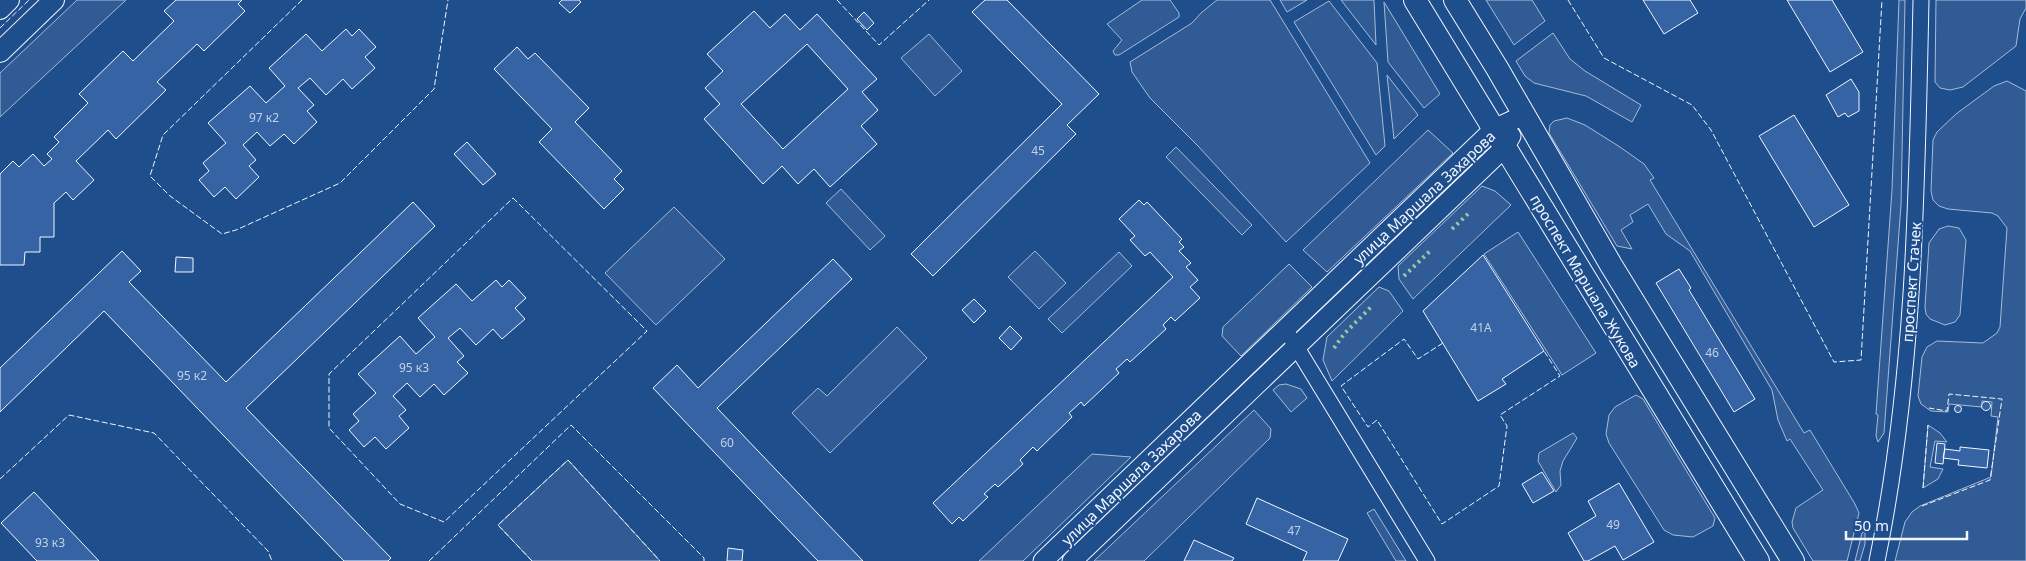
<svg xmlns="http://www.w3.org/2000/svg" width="2026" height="561" font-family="'Noto Sans',sans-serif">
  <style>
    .built { fill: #305b95; stroke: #a8bbd7 }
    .building { fill: #3563a3; stroke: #f2f6ff; fill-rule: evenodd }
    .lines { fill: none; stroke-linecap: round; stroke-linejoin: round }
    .minor-casing { stroke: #f2f6ff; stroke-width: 17 }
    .tertiary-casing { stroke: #f2f6ff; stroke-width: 21 }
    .secondary-casing { stroke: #f2f6ff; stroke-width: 22 }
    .primary-casing { stroke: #f2f6ff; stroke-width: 24 }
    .minor { stroke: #1f4e8c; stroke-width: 15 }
    .tertiary { stroke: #1f4e8c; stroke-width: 19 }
    .secondary { stroke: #1f4e8c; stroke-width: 20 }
    .primary { stroke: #1f4e8c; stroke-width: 22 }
    .hedge { stroke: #97c8a6; stroke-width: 4; stroke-dasharray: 2.5 4; stroke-linecap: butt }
    .fence { stroke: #f2f6ff; stroke-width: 1; stroke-dasharray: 6 2.5; stroke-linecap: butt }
    .labels { text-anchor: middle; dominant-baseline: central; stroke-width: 4; stroke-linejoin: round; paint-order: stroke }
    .number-label { font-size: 12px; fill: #c3d1e8 }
    .street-label { font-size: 15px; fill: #f2f6ff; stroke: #1f4e8c }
  </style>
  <rect width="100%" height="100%" fill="#1f4e8c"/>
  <path class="built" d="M77 0H126L0 117V73Z
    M1142 0H1170L1179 13V17L1119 55H1115L1113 51 1122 40 1107 24Z
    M1217 0H1270L1370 163 1286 242 1198 146 1150 98 1132 72 1130 62 1192 23 1201 13Z
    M1280 0H1307L1287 12Z
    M1341 0H1374L1376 45Z
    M1486 0H1532L1545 21 1514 45Z
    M1899 0H1905L1901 205 1884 433 1878 442 1876 436 1878 415 1876 414 1892 190Z
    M1936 0H2026V8L2020 19 2016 46 1963 87 1950 90 1940 88 1935 82Z
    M1329 1 1377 63 1385 146 1376 155 1294 22Z
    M1384 2 1440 94 1424 108 1388 62Z
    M1553 33 1570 59 1585 71 1641 105 1632 122 1586 96 1534 83 1525 76 1516 61Z
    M929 34 962 71 935 96 901 58Z
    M1387 75 1418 115 1394 139Z
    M2007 81 2026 91V561H1895L1905 522 1912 512 1920 506 1991 477 1998 417 1991 416 1992 402 1982 401V407L1949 404 1948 412 1931 411 1921 404 1918 396 1922 357 1927 347 1937 341 1983 343 1997 333 2000 327 2007 228 1998 216 1992 213 1948 209 1939 206 1933 200 1931 191 1933 140 1937 132 1956 114 1994 86Z
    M1567 118 1585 125 1620 147 1644 164 1654 178 1650 180 1804 433 1810 430 1855 504 1859 513 1847 561H1813L1793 528 1792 522 1796 508 1823 490 1790 439 1787 441 1778 420 1772 390 1690 251 1666 234 1648 204 1630 215 1633 222 1621 230 1632 249 1617 246 1549 133 1550 125 1554 121Z
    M1428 130 1453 153 1327 272 1303 250Z
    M1176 147 1252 225 1242 235 1166 157Z
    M1482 186 1495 191 1511 205 1413 299 1399 279 1398 266Z
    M841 189 885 236 870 250 826 203Z
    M674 207 725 259 656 325 605 273Z
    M1948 226 1959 228 1966 240 1960 315 1955 322 1945 325 1930 319 1926 314 1925 307 1929 243 1939 229Z
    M1518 232 1596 353 1562 375 1484 254Z
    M1035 251 1066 283 1039 309 1008 277Z
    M1119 252 1132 266 1062 333 1048 319Z
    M1289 264 1312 287 1241 356 1222 336 1223 327Z
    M1379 287 1389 291 1403 311 1332 381 1323 360 1327 337Z
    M897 327 927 358 830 453 792 413 818 388 827 396Z
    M1286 384 1301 389 1307 398 1291 412 1273 390 1279 385Z
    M1636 395 1643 399 1715 518 1713 526 1693 537 1673 535 1664 530 1609 443 1606 434 1609 415 1615 407Z
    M1254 410 1271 429 1270 438 1144 561H1094Z
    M1928 425 1940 433 1947 442 1935 441 1930 467 1943 469 1938 479 1923 488Z
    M1573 433 1577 438 1563 461 1560 471 1561 485 1556 492 1538 461 1539 453Z
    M1092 454 1131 457 1023 561H979Z
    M568 460 660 561H532L498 525Z
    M1374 509 1406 561H1396L1367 513Z
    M1865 531V544L1860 561H1855L1862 533Z"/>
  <path class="building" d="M176 0H242L238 4 245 11 204 51 197 44 157 82 166 90 116 139 108 130 76 161 94 180 73 200 66 192 54 203V237H40V252H25L24 265H0V174L13 161 19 167 33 154 44 166 52 159 47 154 59 142 54 137 88 103 79 94 123 51 133 61 174 21 164 11Z
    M562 0H579L581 2 570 13 559 3Z
    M985 0H1007L1099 94 1067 125 1076 134 933 276 911 254 1062 104 972 12Z
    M1643 0H1690L1698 13 1664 34Z
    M1787 0H1832L1863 52 1830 72Z
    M754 11 770 28 785 14 800 30 817 14 877 79 862 92 878 110 861 126 877 144 830 187 814 169 798 184 782 166 763 184 704 119 720 104 705 88 723 71 707 54ZM807 44 848 89 783 149 741 104Z
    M864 12 874 23 867 30 857 19Z
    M346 29 352 36 359 29 376 47 365 57 375 68 352 89 343 79 326 95 310 78 298 88 314 105 307 111 317 122 294 144 284 134 270 146 257 132 243 145 256 160 249 166 259 177 236 199 225 187 214 197 199 180 209 171 203 163 226 143 208 123 250 86 266 103 285 86 269 68 306 34 322 51Z
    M517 47 528 59 535 53 589 108 575 122 622 171 614 179 624 189 604 209 539 142 552 129 494 69Z
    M1851 79 1859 92V111L1848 117 1845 113 1838 117 1826 95Z
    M1794 115 1849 205 1814 227 1759 136Z
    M467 142 496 174 483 185 454 154Z
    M1139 200 1144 205 1147 202 1182 239 1179 242 1184 247 1179 251 1191 263 1186 267 1198 280 1190 287 1200 298 1175 321 1171 317 1163 325 1166 329 1130 362 1127 359 1116 369 1119 373 1084 406 1081 402 1069 413 1072 417 1037 451 1033 447 1020 460 1023 464 998 487 995 484 984 494 988 497 963 521 959 517 952 524 933 503 1173 277 1150 252 1145 256 1130 240 1135 236 1119 219Z
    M413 202 435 226 246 408 391 558 388 561H344L104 311 0 412V368L122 251 141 271 129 282 226 382Z
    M1483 255 1544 351 1502 379 1506 384 1478 401 1423 311Z
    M176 257 193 258V272H175Z
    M833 259 852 279 717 408 863 561H818L653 388 677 365 698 388Z
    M1679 269 1691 288 1689 290 1755 399 1734 412 1656 283Z
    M496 280 502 287 509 280 526 298 515 308 525 319 502 339 493 329 476 345 460 328 448 338 464 356 457 362 468 373 444 395 434 384 420 397 407 383 393 396 406 410 399 416 409 428 386 449 375 437 364 447 349 430 359 421 353 414 376 393 358 374 400 336 416 354 435 337 418 318 456 284 472 301Z
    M974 299 986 311 974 323 962 310Z
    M1010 326 1022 338 1011 350 999 338Z
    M1981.5 406a4.5 4.5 0 1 1 9 0a4.5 4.5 0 1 1-9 0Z
    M1954.5 409a3.5 3.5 0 1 1 7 0a3.5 3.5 0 1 1-7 0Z
    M1937 443 1945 444 1943 464 1935 463Z
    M1960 447 1989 450 1987 468 1958 465 1959 460 1943 458 1945 449 1960 451Z
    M1542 472 1554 491 1533 503 1522 484Z
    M1619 483 1654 542 1623 560 1615 546 1588 561H1584L1568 533 1596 516 1588 501Z
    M34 492 99 561H37L1 523Z
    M1257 498 1348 539 1338 561H1303L1307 552 1246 524Z
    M1194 540 1234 558 1232 561H1184Z
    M728 548 743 550 742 561H727Z"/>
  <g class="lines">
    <defs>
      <path id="minor" d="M1291 338 1427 561
        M1877 561C1915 377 1917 187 1921 0"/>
      <path id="tertiary" d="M1043 561 1494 129 1524 115
        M1072 561 1504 148 1511 136"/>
      <path id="secondary" d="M0 9 9 0
        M0 52 54 0"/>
      <path id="primary" d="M1415 0 1758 561
        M1455 0 1497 68 1611 265 1793 561"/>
    </defs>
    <use href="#minor" class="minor-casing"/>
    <use href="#tertiary" class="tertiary-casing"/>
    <use href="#secondary" class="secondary-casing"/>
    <use href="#primary" class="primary-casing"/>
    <use href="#minor" class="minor"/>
    <use href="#tertiary" class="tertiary"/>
    <use href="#secondary" class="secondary"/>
    <use href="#primary" class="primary"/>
    <path class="hedge" d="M1452 229 1468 214
      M1404 276 1430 251
      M1334 348 1344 334 1372 306"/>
    <path class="fence" d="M302 0 163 135 150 176 170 196 222 234 236 230 340 183 434 89 448 0
      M837 0 879 45 929 0
      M1568 0 1604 58 1692 105 1711 130 1834 362 1861 360 1882 0
      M0 28 29 0
      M513 198 647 331 444 522 400 504 329 428V374Z
      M1443 343 1418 359 1404 339 1341 386 1368 427 1377 420 1442 524 1499 486 1507 426 1500 415 1560 376 1544 351
      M0 479 69 415 154 433 268 551 272 561
      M1923 488 1928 425
      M1922 506 1990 480 2002 399 1949 394 1947 411 1929 408
      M429 561 571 425 704 558V561
      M532 561 498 525 568 460 660 561"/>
  </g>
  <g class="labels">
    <g class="number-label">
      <text x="264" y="117">97 к2</text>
      <text x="1038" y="150">45</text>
      <text x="1481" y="327">41А</text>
      <text x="1712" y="352">46</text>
      <text x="414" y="367">95 к3</text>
      <text x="192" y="375">95 к2</text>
      <text x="727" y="442">60</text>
      <text x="1613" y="524">49</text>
      <text x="1294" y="530">47</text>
      <text x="50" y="542">93 к3</text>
    </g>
    <g class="street-label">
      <text transform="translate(1424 197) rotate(-43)">улица Маршала Захарова</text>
      <text transform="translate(1586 281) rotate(59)">проспект Маршала Жукова</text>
      <text transform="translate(1911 282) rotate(-86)">проспект Стачек</text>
      <text transform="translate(1131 477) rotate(-44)">улица Маршала Захарова</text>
    </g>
  </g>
  <path d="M1846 531v8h121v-8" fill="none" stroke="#f2f6ff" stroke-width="2.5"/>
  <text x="1854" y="531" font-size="15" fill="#f2f6ff" stroke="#1f4e8c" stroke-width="4" paint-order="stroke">50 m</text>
</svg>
